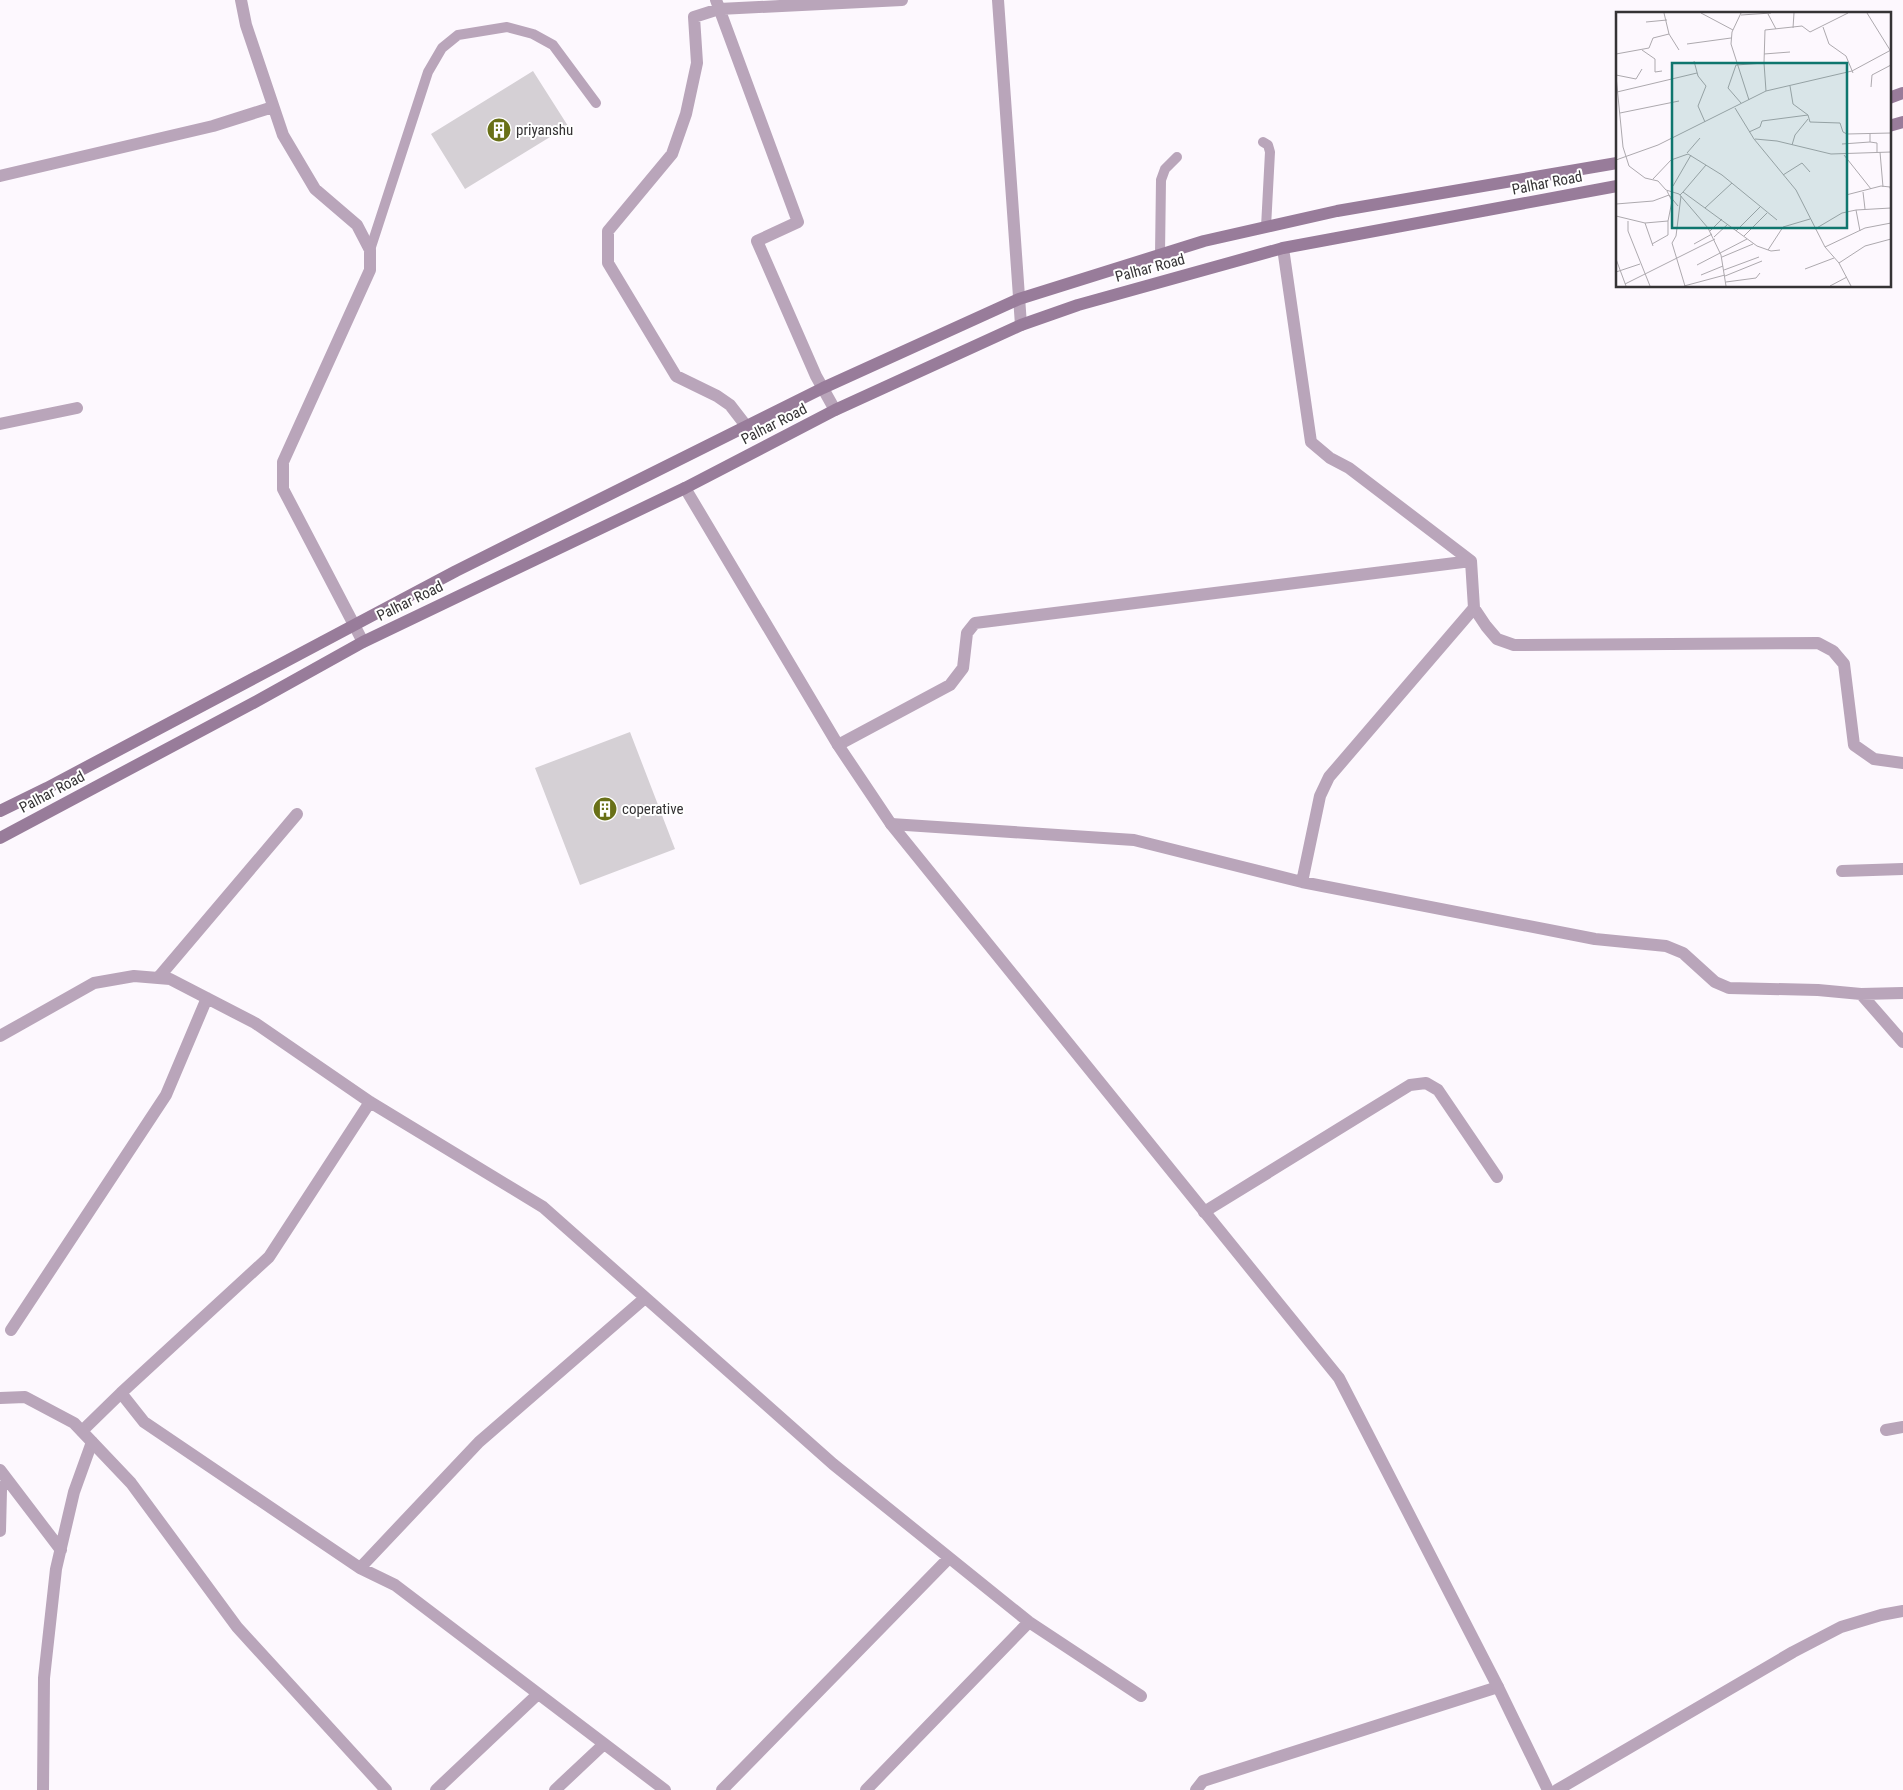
<svg xmlns="http://www.w3.org/2000/svg" width="1903" height="1790" font-family="'Roboto Condensed',sans-serif">
  <style>
    .building { fill: #d5d0d5 }
    .lines { fill: none; stroke-linecap: round; stroke-linejoin: round }
    .service { stroke: #b9a5ba; stroke-width: 10 }
    .minor { stroke: #b9a5ba; stroke-width: 12 }
    .tertiary { stroke: #b9a5ba; stroke-width: 12 }
    .secondary { stroke: #987c9a; stroke-width: 12 }
    .labels { text-anchor: middle; dominant-baseline: central; stroke-width: 4; stroke-linejoin: round; paint-order: stroke }
    .poi-label { font-size: 15px; fill: #353335; stroke: #fff; text-anchor: start }
    .street-label { font-size: 15px; fill: #353335; stroke: #fff }
    .inset-road { fill: none; stroke: #ada9ae; stroke-width: 1 }
    .view { fill: #0f766e; fill-opacity: 0.15; stroke: #0f766e; stroke-width: 2.5 }
    .inset-edge { fill: none; stroke: #353335; stroke-width: 2.5 }
  </style>
  <rect width="100%" height="100%" fill="#fdf8fe"/>
  <path class="building" d="M533 71 568 126 465 189 431 134Z
    M630 732 675 849 580 885 535 768Z"/>
  <g class="lines">
    <path class="service" d="M1263 142 1268 145 1270 152 1266 227
      M370 250 428 72 442 48 458 35 507 27 533 34 553 45 596 103
      M1160 254 1161 180 1165 169 1177 157"/>
    <path class="minor" d="M241 0 246 25 283 135 315 189 357 225 370 250V270L283 462V489L363 642
      M716 0 798 222 757 241 816 376 835 410
      M998 0 1021 325
      M0 176 213 126 273 107
      M1283 248 1311 442 1330 458 1349 468 1471 561 1474 608 1486 626 1497 639 1514 645 1818 643 1833 651 1844 664 1854 745 1874 759 1903 763
      M0 424 77 408
      M747 427 730 405 717 396 676 376 608 263V231L672 154 686 114 697 63 694 17 719 9 902 0
      M838 745 950 685 963 668 967 633 975 623 1471 561
      M891 824 1134 840 1302 882 1595 939 1666 946 1683 953 1715 982 1729 988 1818 990 1861 994 1903 993
      M1842 871 1903 869
      M1302 882 1320 796 1329 777 1474 608
      M158 978 297 814
      M1861 994 1903 1042
      M0 1036 94 983 134 976 170 979 255 1023 370 1102 543 1207 833 1464 1029 1622 1141 1696
      M1204 1212 1410 1085 1426 1083 1438 1090 1497 1177
      M11 1330 166 1095 207 998
      M121 1393 269 1257 370 1102
      M1886 1430 1903 1427
      M82 1431 121 1393 144 1422 360 1568 395 1585 665 1790
      M0 1470 61 1550
      M0 1487 1 1490 0 1531
      M360 1568 479 1442 645 1298
      M43 1790 44 1678 56 1569 74 1492 92 1442
      M436 1790 538 1694
      M555 1790 604 1744
      M722 1790 949 1558
      M866 1790 1029 1622
      M1196 1790 1203 1781 1498 1687
      M1557 1790 1793 1652 1841 1627 1881 1615 1903 1611"/>
    <path class="tertiary" d="M685 488 838 745 891 824 1339 1378 1498 1687 1548 1790
      M0 1398 25 1397 74 1423 131 1483 237 1627 386 1790"/>
    <path class="secondary" d="M1889 98 1903 93
      M1889 126 1903 122
      M0 811 47 788 456 571 823 388 1019 299 1204 241 1337 211 1617 163
      M0 838 257 701 363 642 685 488 835 410 1021 325 1078 305 1283 248 1617 186"/>
  </g>
  <defs>
    <symbol id="building-disc" viewBox="-11 -11 22 22"><circle r="9.5" fill="#697017" stroke="#fff"/><path d="M-4-6H4V6H1V3H-1V6H-4ZM-2.5-4.3h1.7v1.8h-1.7ZM.8-4.3h1.7v1.8H.8ZM-2.5-1h1.7V.8h-1.7ZM.8-1h1.7V.8H.8Z" fill="#fff"/></symbol>
  </defs>
  <g fill-rule="evenodd">
    <use href="#building-disc" x="485" y="116" width="28" height="28"/>
    <use href="#building-disc" x="591" y="795" width="28" height="28"/>
  </g>
  <g class="labels">
    <g class="poi-label">
      <text x="516" y="130">priyanshu</text>
      <text x="622" y="809">coperative</text>
    </g>
    <g class="street-label">
      <text transform="translate(1547 183) rotate(-11)">Palhar Road</text>
      <text transform="translate(1150 268) rotate(-15)">Palhar Road</text>
      <text transform="translate(774 424) rotate(-27)">Palhar Road</text>
      <text transform="translate(410 601) rotate(-26)">Palhar Road</text>
      <text transform="translate(52 792) rotate(-28)">Palhar Road</text>
    </g>
  </g>
  <g transform="translate(1616 12)">
    <rect width="275" height="275" fill="#fdf8fe"/>
    <path class="inset-road" d="M85 1 117 18M125 1 116 20 115 32 133 88M251 1 274 38M152 2 160 17M125 3 155 1M30 10 51 8M207 15 213 32 230 44 237 61M177 16 178 1M53 22 63 38M71 32 115 26M26 38 39 47V60L46 59M0 42 33 36 37 26 53 22 48 1M148 42 174 40M78 49 82 64 90 74 82 94 89 110M148 51 149 18 186 14 194 20 232 1M0 63 20 67 26 57M0 64 7 135 13 154 29 166 42 169 50 178 63 182 92 216 105 243 110 274M174 74 177 92 192 103 194 110 224 111 227 120 231 122 275 121M255 75 256 63 275 53M1 80 81 61M125 91 112 76 120 53 148 51 150 79M119 96 138 127 180 178 209 235 223 251 235 274M4 101 63 89M133 120 144 115 146 109 192 103M254 122V130L261 131V140M139 127 161 129 215 142 275 140M226 132 254 130M176 133 179 123 192 107M264 140 267 175M71 141 84 126M228 143 255 177M0 148 42 133 150 79 236 59 275 38M167 163 186 151 194 160M37 167 55 148 72 142 106 163 161 208M57 174 75 143M67 180 90 153M247 180 249 197M64 183 67 180 141 234 155 239 164 238M230 183 265 174 274 175 275 180M65 184 60 224 56 231 69 274M0 192 37 189 53 183 62 194M89 196 116 171M0 204 29 211 52 209 56 189 51 179M12 209V219L34 274M29 211 37 234M199 217 226 201 240 198M94 219 106 207M120 219 144 195M244 219 240 198 275 196M128 224 151 201M98 225 112 212M36 232 52 223V209M78 232 96 222M209 235 249 216 275 211M152 238 167 215 194 207M106 245 137 232M0 247 10 274M223 251 249 234 275 227M81 253 131 227M189 257 218 246M108 258 143 245M0 260 24 252M85 263 107 254M109 264 146 249M110 270 140 266 144 261M9 272 99 227M68 274 109 263M214 274 231 265"/>
    <path class="view" d="M56 51H231V216H56Z"/>
    <rect width="275" height="275" class="inset-edge"/>
  </g>
</svg>
